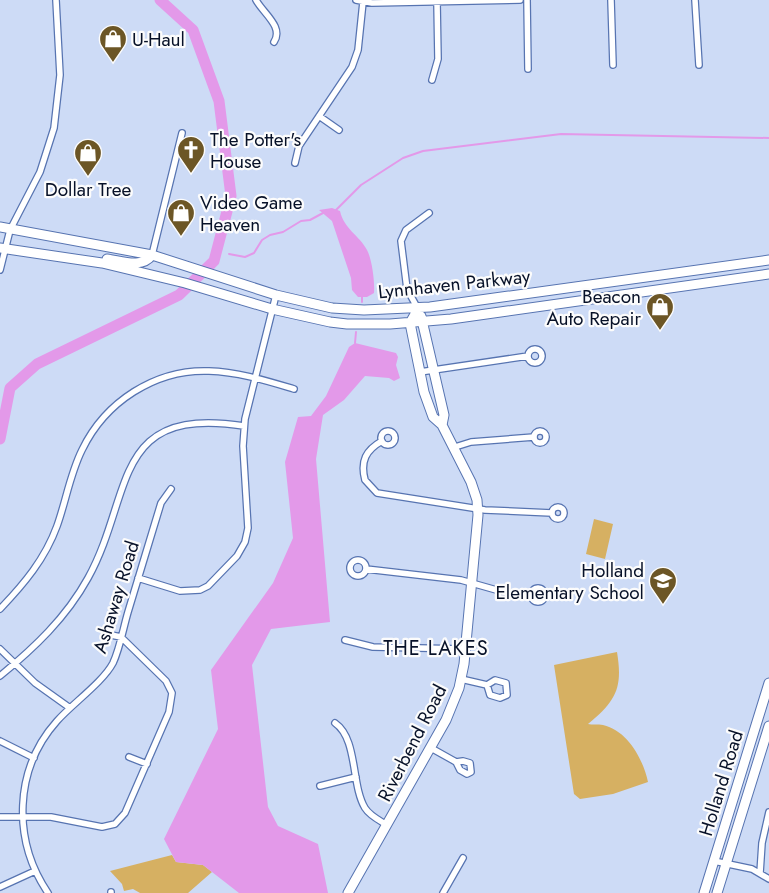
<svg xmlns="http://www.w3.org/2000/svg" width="769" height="893" font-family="Jost,sans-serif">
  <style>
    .green { fill: #d6b062 }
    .water { fill: #e399e9 }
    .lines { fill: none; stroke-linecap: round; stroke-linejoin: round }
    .stream { stroke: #e399e9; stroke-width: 2 }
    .river { stroke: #e399e9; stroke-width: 11 }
    .street-casing { stroke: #5774b1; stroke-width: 8 }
    .secondary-casing { stroke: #5774b1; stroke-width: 11 }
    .street { stroke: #fff; stroke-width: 5.5 }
    .secondary { stroke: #fff; stroke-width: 9 }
    .labels { text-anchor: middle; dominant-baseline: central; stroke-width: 4.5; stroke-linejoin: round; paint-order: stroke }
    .poi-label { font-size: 19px; fill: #071128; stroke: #fcfcfc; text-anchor: start }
    .street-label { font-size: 19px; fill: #071128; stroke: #fcfcfc }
    .neighbourhood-label { font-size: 20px; letter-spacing: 1px; fill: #071128; stroke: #fcfcfc }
  </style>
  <rect width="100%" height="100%" fill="#cddbf6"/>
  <path class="green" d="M594 519 613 524 605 559 586 554Z
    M617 652C623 688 616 701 588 724 592 725 598 724 603 725 628 731 643 759 648 782L613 794 580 799 574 794 554 665Z
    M172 855 176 862 203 865 212 872 188 893H140L133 889 124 891 122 884 110 871Z"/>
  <path class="water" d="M332 208 340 211C344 229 359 235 367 250 372 259 375 283 374 293L367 297H358L352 290 351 278 332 221 319 210Z
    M355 343 396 353 398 357 396 365 400 378 394 381 389 378 365 376 344 400 323 415 316 459 330 622 271 629 252 665 268 807 278 826 318 844 328 893H239L203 865 176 862 164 839 218 729 211 670 273 583 293 538 285 462 298 417 311 416 326 396 349 347Z"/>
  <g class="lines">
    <path class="stream" d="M336 210 361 185 403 158 423 151 561 134 769 138
      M229 254 245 257 254 253 262 240 270 235 283 232 301 221 310 220 323 213
      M362 302V297
      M355 343 356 332"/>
    <path class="river" d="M0 439 10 388 37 364 179 295 214 261 231 196 219 101 193 30 160 0"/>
    <defs>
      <path id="street" d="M256 0C263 13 284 27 274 42
        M356 0 372 3 520 0
        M527 0 528 69
        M611 0 613 65
        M695 0 699 65
        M432 80 438 59 437 2
        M319 116 339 130
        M295 163 299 146 352 67 358 50 363 2
        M152 255 182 133
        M0 270 10 230 40 172 54 128 60 75 56 0
        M418 309 407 289 401 241 406 230 429 213
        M528 356a7 7 0 1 1 14 0a7 7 0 1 1-14 0Z
        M420 372 528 356
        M534 437a6 6 0 1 1 12 0a6 6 0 1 1-12 0Z
        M381 438a7 7 0 1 1 14 0a7 7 0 1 1-14 0Z
        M382 441C366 450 360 461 365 480L377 493 485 510 552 513
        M455 447 471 442 534 437
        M552 513a6 6 0 1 1 12 0a6 6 0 1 1-12 0Z
        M350 568a8 8 0 1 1 16 0a8 8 0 1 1-16 0Z
        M366 569 461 580 507 593 531 595
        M138 578 180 591 200 590 208 586 237 556 245 542 248 528 243 446 245 419 276 295
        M531 595a7 7 0 1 1 14 0a7 7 0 1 1-14 0Z
        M0 609C24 584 45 559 57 526 66 501 70 474 82 450 105 402 155 369 209 371 239 372 267 381 294 389
        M345 640 373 647 465 649
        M0 649 35 683 70 708
        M0 676C34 648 66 618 88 578 134 495 110 405 244 426
        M461 679 487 685 495 680 506 683 507 695 500 698 490 695 487 685
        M335 723C358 739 351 785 365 808 370 816 379 820 387 825
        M0 741 34 758
        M431 748 456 762 460 770 467 774 471 772 470 763 463 761 456 762
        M129 757 147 764
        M320 786 356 777
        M0 817H51L102 827 115 824 125 813 169 712 172 693 166 681 121 637 106 634
        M714 861 752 869 769 879
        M760 873 762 843 769 812
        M0 887 35 871
        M48 893C12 840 14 769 57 721 72 704 103 682 113 663 120 648 123 629 128 612 139 576 150 539 161 503L171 489
        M111 893V892
        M443 893 463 858"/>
      <path id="secondary" d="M0 227 152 255 276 295 332 308 364 310 430 307 769 260
        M0 248 102 263 185 283 272 309 330 322 347 324H390L451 319 769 274
        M107 259C122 261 142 269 152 255
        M421 316 444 415 442 425
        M348 893 446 720 459 688 464 664 478 515 477 500 471 482 442 425 433 417 424 392 410 323 418 309
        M704 893 769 683
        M717 893 769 726"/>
    </defs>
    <use href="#street" class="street-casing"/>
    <use href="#secondary" class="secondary-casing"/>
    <use href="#street" class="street"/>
    <use href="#secondary" class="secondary"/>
  </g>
  <defs>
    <symbol id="shop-pin" viewBox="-11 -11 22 30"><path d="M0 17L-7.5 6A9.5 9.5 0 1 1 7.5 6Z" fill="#6c5626" stroke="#fcfcfc"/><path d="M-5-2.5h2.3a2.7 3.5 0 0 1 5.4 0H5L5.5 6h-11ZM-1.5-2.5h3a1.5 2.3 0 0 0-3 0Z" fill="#fff"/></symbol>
    <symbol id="church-pin" viewBox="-11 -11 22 30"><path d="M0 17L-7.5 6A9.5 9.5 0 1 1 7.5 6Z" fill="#6c5626" stroke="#fcfcfc"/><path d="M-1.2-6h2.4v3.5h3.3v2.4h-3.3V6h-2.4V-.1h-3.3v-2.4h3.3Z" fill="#fff"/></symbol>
    <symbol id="school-pin" viewBox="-11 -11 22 30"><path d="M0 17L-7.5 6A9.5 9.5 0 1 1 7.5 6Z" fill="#6c5626" stroke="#fcfcfc"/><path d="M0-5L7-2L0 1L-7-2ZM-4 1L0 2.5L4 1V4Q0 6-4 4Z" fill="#fff"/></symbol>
  </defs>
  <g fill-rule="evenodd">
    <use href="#shop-pin" x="97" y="23" width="32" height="43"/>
    <use href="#church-pin" x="175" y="134" width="32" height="43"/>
    <use href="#shop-pin" x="72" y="137" width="32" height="43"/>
    <use href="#shop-pin" x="165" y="197" width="32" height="43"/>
    <use href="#shop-pin" x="644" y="291" width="32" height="43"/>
    <use href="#school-pin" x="647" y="565" width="32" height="43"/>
  </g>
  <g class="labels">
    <g class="poi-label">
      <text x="132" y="39">U-Haul</text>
      <text x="210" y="139">The Potter's<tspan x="210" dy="22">House</tspan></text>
      <text x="88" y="189" text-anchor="middle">Dollar Tree</text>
      <text x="200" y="202">Video Game<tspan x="200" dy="22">Heaven</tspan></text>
      <text x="641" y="296" text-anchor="end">Beacon<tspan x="641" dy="22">Auto Repair</tspan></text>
      <text x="644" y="570" text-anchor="end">Holland<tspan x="644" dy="22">Elementary School</tspan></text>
    </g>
    <g class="street-label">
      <text transform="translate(454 284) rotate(-6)">Lynnhaven Parkway</text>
      <text transform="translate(116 597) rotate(-73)">Ashaway Road</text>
      <text transform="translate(412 743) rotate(-63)">Riverbend Road</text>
      <text transform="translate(721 783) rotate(-73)">Holland Road</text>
    </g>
    <g class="neighbourhood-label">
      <text x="436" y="648">THE LAKES</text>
    </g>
  </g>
</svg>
